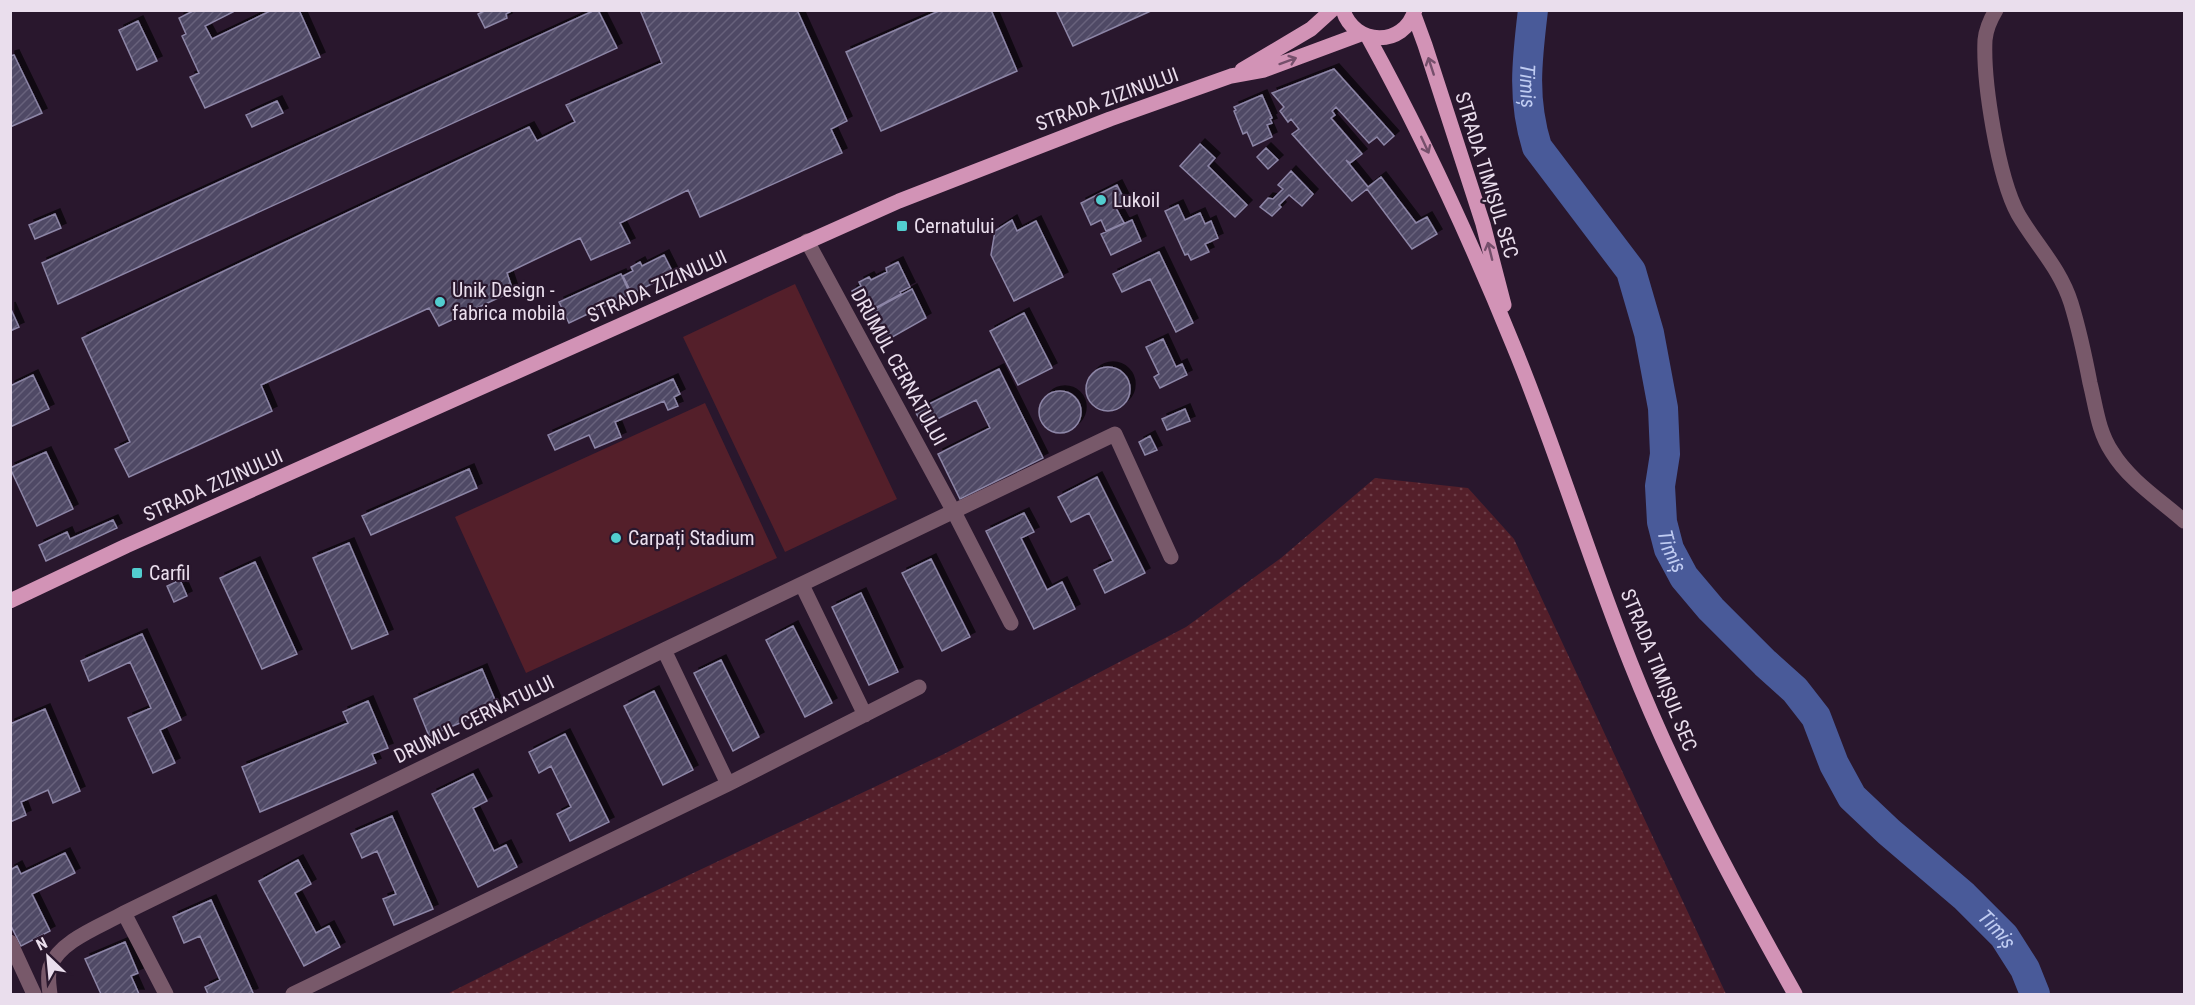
<svg xmlns="http://www.w3.org/2000/svg" width="2195" height="1005" font-family="'Roboto Condensed',sans-serif">
  <style>
    .grass { fill: url(#grass-dots) }
    .garden { fill: #541f2a }
    .lines { fill: none; stroke-linecap: round; stroke-linejoin: round }
    .river { stroke: #495a99; stroke-width: 30 }
    .building { fill: url(#building-hatch); stroke: #8d86a7; stroke-width: 1.5; filter: url(#shadow) }
    .minor { stroke: #78596a; stroke-width: 15 }
    .major { stroke: #d293b6; stroke-width: 15 }
    .oneway { stroke: #754f6b }
    .poi-dot { fill: #52cdcf; stroke: #29172d; stroke-width: 2 }
    .labels { text-anchor: middle; dominant-baseline: central; stroke-width: 4.5; stroke-linejoin: round; paint-order: stroke }
    .street-label { font-size: 20px; fill: #eadeed; stroke: #29172d }
    .poi-label { font-size: 20px; fill: #eadeed; stroke: #29172d; text-anchor: start }
    .water-label { font-size: 21px; font-style: italic; fill: #c0ccf2; stroke: #29172d }
  </style>
  <defs>
    <pattern id="grass-dots" width="8" height="8" patternUnits="userSpaceOnUse" patternTransform="scale(1.5)"><rect width="8" height="8" fill="#541f2a"/><path d="M2 2h.1M6 6h.1" fill="none" stroke="#6d3f49" stroke-width="1.8" stroke-linecap="round"/></pattern>
    <pattern id="building-hatch" width="6" height="6" patternUnits="userSpaceOnUse" patternTransform="scale(1.5)"><rect width="6" height="6" fill="#4f4865"/><path d="M-1 1l2-2M0 6l6-6M5 7l2-2" fill="none" stroke="#68627b"/></pattern>
    <filter id="shadow"><feDropShadow dx="5" dy="-5" stdDeviation="0" flood-color="#0009"/></filter>
  </defs>
  <rect width="100%" height="100%" fill="#29172d"/>
  <path class="grass" d="M1375 478 1468 488 1514 539 1726 994H447L592 921 944 754 1186 627 1281 558Z"/>
  <path class="garden" d="M795 284 897 499 785 552 683 337Z
    M705 403 777 558 526 673 455 517Z"/>
  <g class="lines">
    <path class="river" id="s1" d="M1533 10C1527 60 1522 99 1537 147L1631 271 1649 333 1663 408 1665 454 1660 486 1662 522 1669 549 1684 577 1711 609 1765 663 1795 690 1816 717 1834 764 1852 797 1889 832 1964 896 2004 936 2025 969 2035 994"/>
  </g>
  <path class="building" d="M195 10H232L233 12 205 26 212 39 272 10H299L320 57 205 108 190 77 199 73 182 36 186 34 179 18Z
    M486 10H513L506 14 507 18 485 28 478 14Z
    M595 10H598L617 48 58 304 42 263Z
    M640 10H797L847 121 831 129 842 153 700 217 688 190 620 223 630 243 591 260 580 238 507 273 513 291 439 326 429 308 261 385 272 411 129 477 115 449 130 442 82 338 529 127 537 141 575 122 566 105 662 63Z
    M941 10H991L1017 71 881 131 846 52Z
    M1056 10H1153L1073 46Z
    M138 21 157 61 137 70 119 30Z
    M14 55 42 113 10 127V56Z
    M1334 69 1394 136 1384 145 1377 137 1369 143 1336 107 1332 111 1335 115 1331 118 1362 154 1350 163 1346 160 1368 187 1381 177 1416 223 1427 217 1437 234 1412 249 1367 189 1352 201 1292 134 1299 129 1291 119 1288 122 1280 111 1284 107 1272 93Z
    M1262 95 1272 118 1270 119 1272 123 1267 125 1272 137 1253 146 1247 132 1243 134 1234 111 1236 110 1234 107Z
    M277 101 283 113 252 127 246 115Z
    M1200 144 1215 158 1208 166 1247 205 1235 217 1180 166Z
    M1266 148 1278 160 1268 169 1257 157Z
    M1291 171 1313 194 1302 206 1289 195 1279 205 1281 207 1272 216 1260 207 1268 198 1273 199 1283 189 1278 185Z
    M1117 185 1126 203 1116 208 1124 223 1106 231 1101 220 1091 225 1081 203Z
    M1178 205 1185 220 1200 213 1205 224 1211 221 1218 238 1205 244 1209 252 1191 260 1188 254 1185 255 1165 211Z
    M55 214 61 228 35 239 29 225Z
    M1012 220 1017 231 1036 221 1063 277 1014 301 991 255 995 231Z
    M1132 220 1141 241 1111 255 1101 234Z
    M1159 252 1193 323 1176 332 1150 279 1122 292 1113 274Z
    M664 255 673 273 632 294 623 276 633 271 631 267 640 262 642 266Z
    M898 262 910 287 900 292 901 294 864 314 852 291 861 286 859 282 869 277 871 280 887 272 886 268Z
    M621 274 630 294 569 323 559 302Z
    M912 289 926 318 880 344 864 315Z
    M10 307 19 327 10 331Z
    M1024 313 1052 368 1018 385 990 331Z
    M1163 339 1176 367 1182 364 1187 375 1160 388 1154 377 1159 374 1146 347Z
    M1086 389a22 22 0 1 1 44 0a22 22 0 1 1-44 0Z
    M999 369 1043 458 960 499 938 454 990 428 976 400 923 426 915 411Z
    M33 375 49 409 10 427V386Z
    M673 379 680 394 674 397 678 406 668 410 664 401 615 422 621 437 595 448 589 435 555 450 548 435Z
    M1039 412a21 21 0 1 1 42 0a21 21 0 1 1-42 0Z
    M1185 409 1190 421 1167 430 1162 419Z
    M1150 436 1157 450 1145 455 1139 442Z
    M46 452 73 509 37 526 10 468Z
    M469 469 477 488 371 535 362 516Z
    M1097 477 1145 573 1105 593 1094 570 1113 561 1089 513 1071 522 1058 497Z
    M1024 513 1034 532 1021 538 1047 590 1062 582 1075 609 1034 629 986 531Z
    M113 520 117 528 46 561 39 545 67 532 70 539Z
    M349 543 388 634 352 649 313 558Z
    M931 559 970 637 942 651 902 573Z
    M255 562 297 654 262 669 220 578Z
    M180 580 187 596 174 602 167 586Z
    M861 593 898 672 869 685 832 607Z
    M793 626 832 703 805 717 766 640Z
    M142 634 181 720 160 730 175 763 153 773 128 718 151 708 130 662 89 681 81 661Z
    M721 660 759 737 733 751 694 673Z
    M482 669 498 707 429 736 414 699Z
    M654 691 693 770 663 785 624 706Z
    M368 701 388 748 372 754 376 763 260 812 242 767 348 723 343 712Z
    M45 709 80 791 53 803 48 790 21 802 26 815 10 822V724Z
    M565 734 609 822 570 841 557 814 571 807 551 766 539 773 529 752Z
    M473 774 487 801 473 808 494 851 506 845 517 867 478 887 432 794Z
    M392 816 433 909 394 925 383 899 396 894 377 851 362 858 351 834Z
    M65 853 75 873 32 894 50 931 21 946 10 924V870L17 866 21 874Z
    M298 860 311 884 295 893 316 933 329 926 340 947 304 966 259 881Z
    M211 900 253 993 251 994H208L205 987 220 980 200 936 184 943 173 917Z
    M125 942 138 973 131 976 139 994H101L85 959Z"/>
  <g class="lines">
    <path class="minor" d="M1996 10C1990 20 1986 29 1985 40 1983 82 1998 177 2018 214 2036 245 2060 268 2071 303 2079 329 2085 357 2090 383 2096 407 2098 431 2112 452 2129 480 2160 500 2184 521
      M807 241 954 512 1011 623
      M802 585 865 715
      M664 650 728 784
      M124 913 166 994
      M10 942 34 994
      M50 994C49 986 47 976 50 967 59 941 101 926 124 913L664 650 1115 434 1171 557
      M293 994 728 784 919 687"/>
    <path class="major" d="M1343 10C1354 46 1404 48 1415 10
      M1414 15 1425 45 1483 224 1504 305
      M1368 37C1423 137 1471 241 1514 347 1557 451 1589 559 1631 664 1676 778 1735 887 1795 994
      M1242 70 1311 29 1332 10
      M10 601 126 546 899 201 1110 119 1231 76 1264 70 1361 34"/>
  </g>
  <defs><path id="oneway-shaft" d="M-6 0H5M1.5-3L5.5 0L1.5 3" fill="none" stroke-width="1.6" stroke-linecap="round" stroke-linejoin="round" transform="scale(1.5)"/></defs>
  <g class="oneway">
    <use href="#oneway-shaft" transform="translate(1288 61) rotate(-20)"/>
    <use href="#oneway-shaft" transform="translate(1431 66) rotate(-108)"/>
    <use href="#oneway-shaft" transform="translate(1425 145) rotate(65)"/>
    <use href="#oneway-shaft" transform="translate(1490 251) rotate(-104)"/>
  </g>
  <g class="poi-dot">
    <circle cx="1101" cy="200" r="6"/>
    <rect x="896" y="220" width="12" height="12" rx="3"/>
    <circle cx="440" cy="302" r="6"/>
    <circle cx="616" cy="538" r="6"/>
    <rect x="131" y="567" width="12" height="12" rx="3"/>
  </g>
  <g class="labels">
    <g class="street-label">
      <text transform="translate(1107 99) rotate(-20)">STRADA ZIZINULUI</text>
      <text transform="translate(1487 175) rotate(73)">STRADA TIMIȘUL SEC</text>
      <text transform="translate(657 286) rotate(-24)">STRADA ZIZINULUI</text>
      <text transform="translate(899 367) rotate(61)">DRUMUL CERNATULUI</text>
      <text transform="translate(213 485) rotate(-24)">STRADA ZIZINULUI</text>
      <text transform="translate(1659 670) rotate(68)">STRADA TIMIȘUL SEC</text>
      <text transform="translate(474 719) rotate(-26)">DRUMUL CERNATULUI</text>
    </g>
    <g class="poi-label">
      <text x="1113" y="200">Lukoil</text>
      <text x="914" y="226">Cernatului</text>
      <text x="452" y="290">Unik Design -<tspan x="452" dy="23">fabrica mobila</tspan></text>
      <text x="628" y="538">Carpați Stadium</text>
      <text x="149" y="573">Carfil</text>
    </g>
    <g class="water-label">
      <text stroke="none"><textPath href="#s1" startOffset="76">Timiș</textPath></text>
      <text stroke="none"><textPath href="#s1" startOffset="580">Timiș</textPath></text>
      <text stroke="none"><textPath href="#s1" startOffset="1086">Timiș</textPath></text>
    </g>
  </g>
  <rect width="2195" height="1005" fill="none" stroke="#eadeed" stroke-width="24"/>
  <g transform="translate(48 957) rotate(334)" stroke="#29172d" stroke-width="4.5" paint-order="stroke">
  <path d="M0-4.5L10 22L0 15L-10 22Z" fill="#eadeed"/>
  <text y="-9" font-size="16" font-weight="bold" text-anchor="middle" fill="#eadeed">N</text>
  </g>
</svg>
